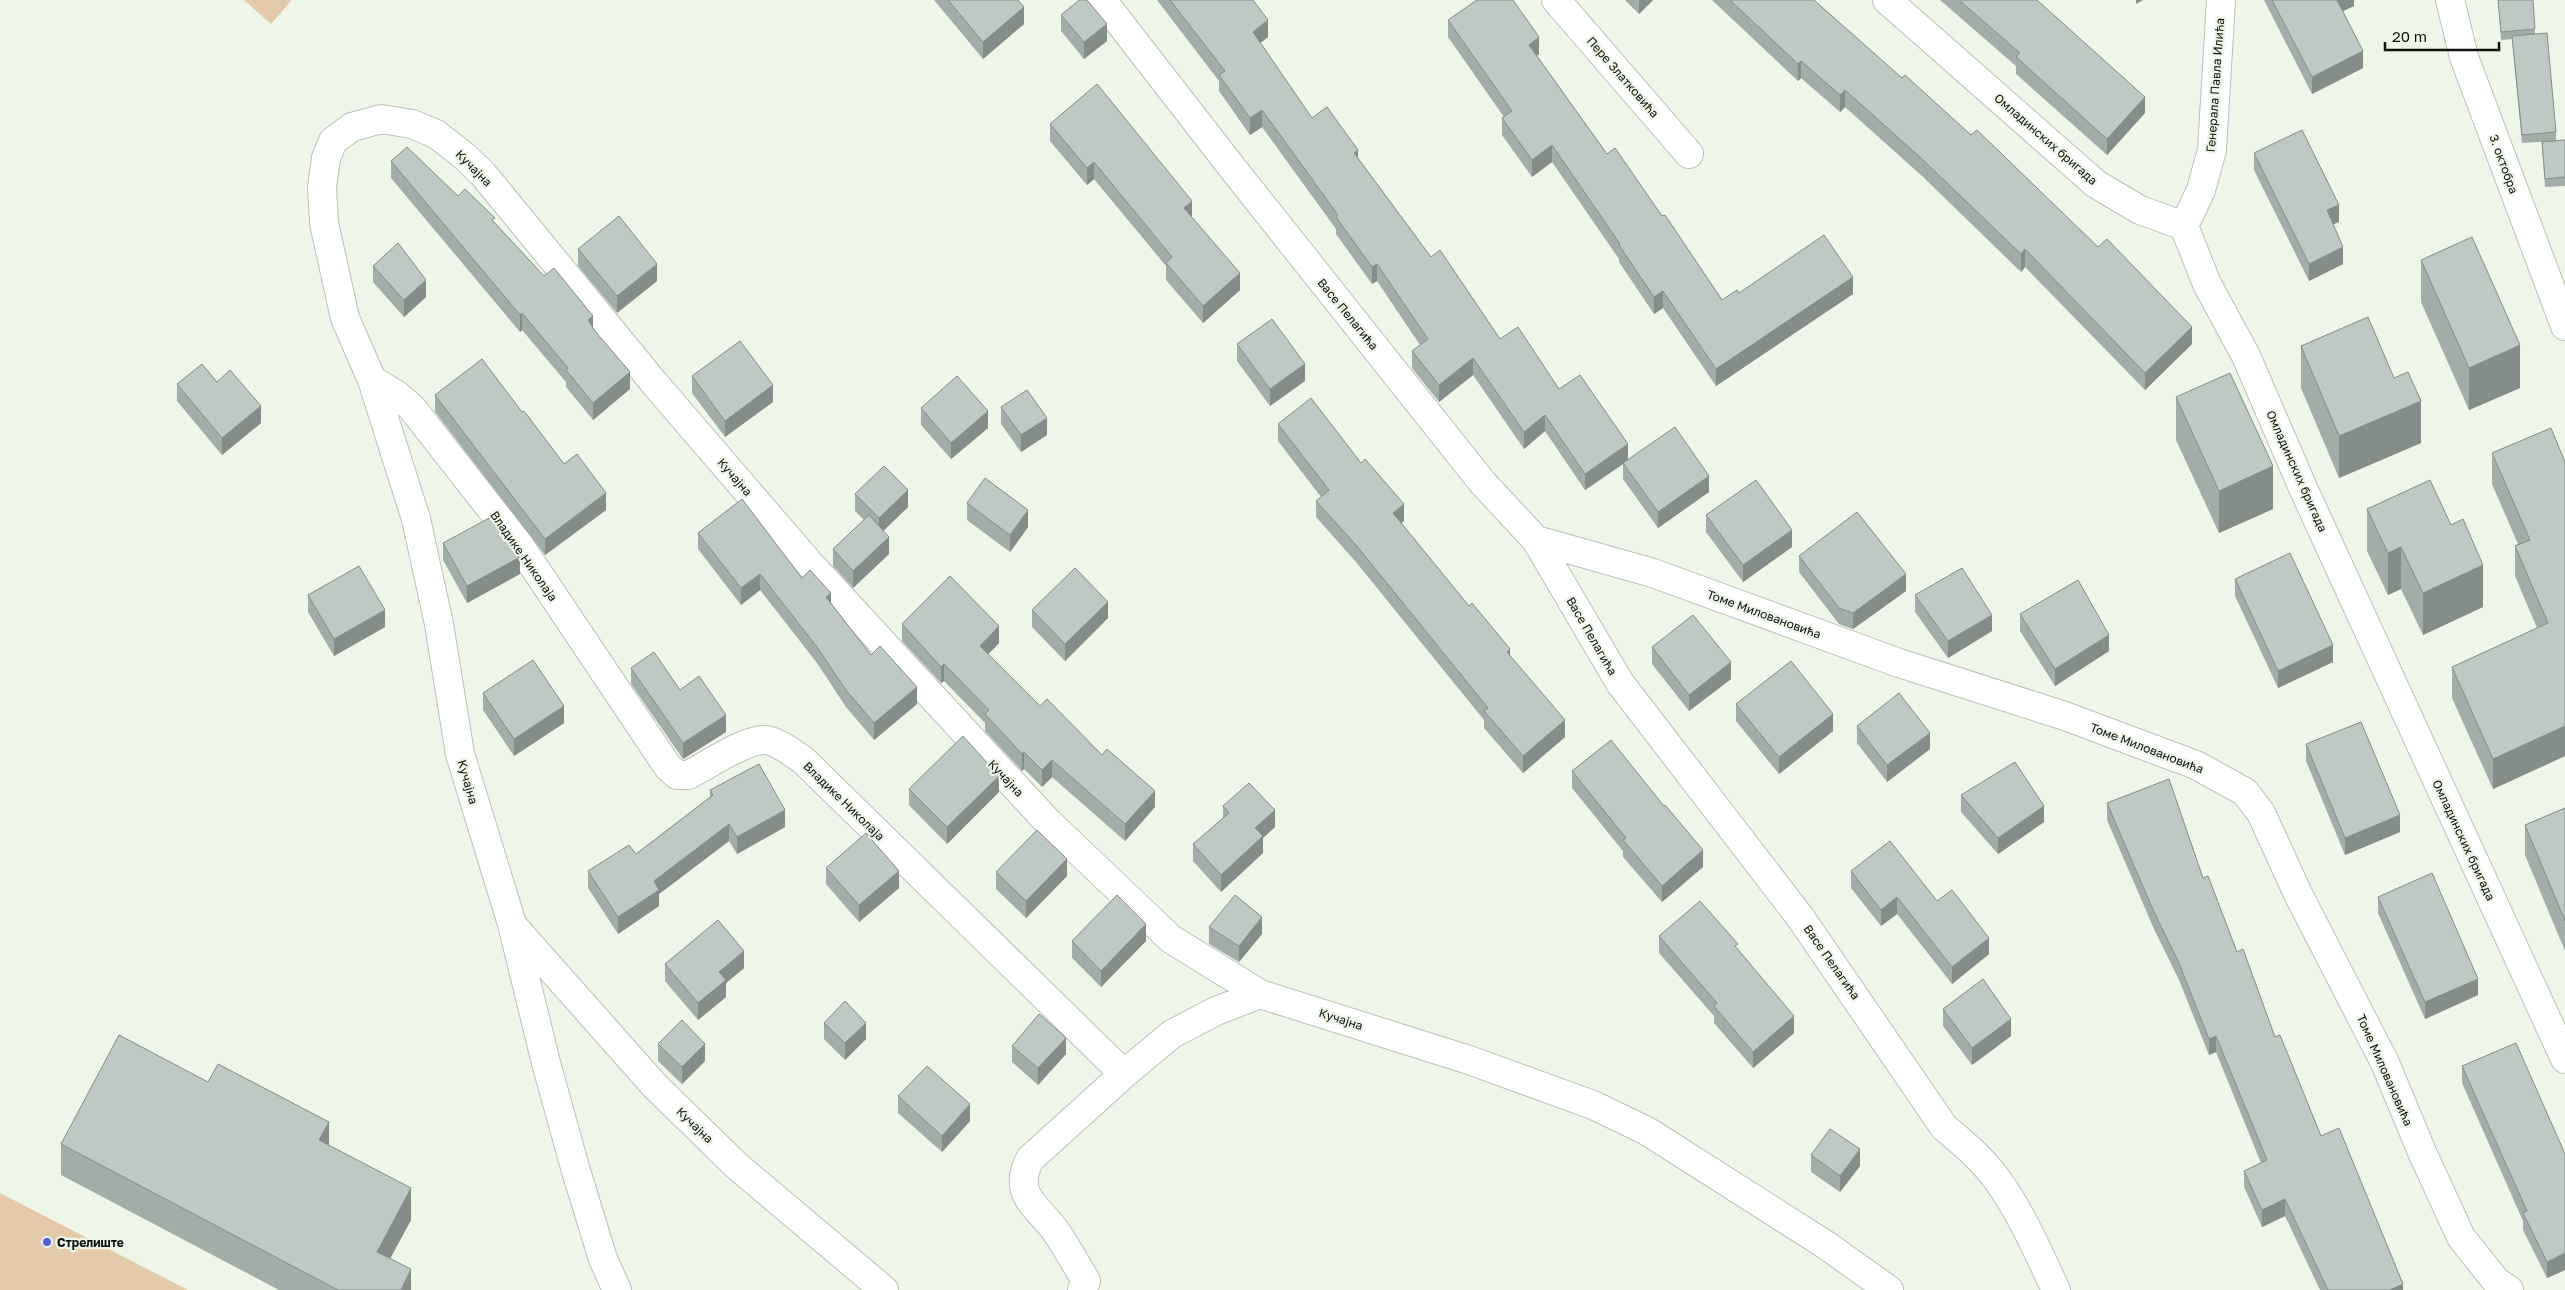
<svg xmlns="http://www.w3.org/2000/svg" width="2565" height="1290" font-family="'Golos Text',sans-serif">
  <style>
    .green { fill: #e2caab }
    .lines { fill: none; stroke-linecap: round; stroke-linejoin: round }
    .minor-casing { stroke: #bcc2b7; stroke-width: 30 }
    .minor { stroke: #fff; stroke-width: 28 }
    .wall { fill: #a3ada7 }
    .shaded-wall { fill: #848d88 }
    .building { fill: #bdc9c2; stroke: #848d88 }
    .poi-dot { fill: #5260d6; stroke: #eef5e9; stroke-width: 2 }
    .labels { text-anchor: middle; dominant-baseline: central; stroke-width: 4.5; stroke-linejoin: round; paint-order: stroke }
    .street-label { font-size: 12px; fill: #10120e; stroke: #eef5e9 }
    .poi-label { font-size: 12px; font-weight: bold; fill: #10120e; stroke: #eef5e9; text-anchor: start }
  </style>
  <rect width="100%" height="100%" fill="#eef5e9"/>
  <path class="green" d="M244 0H292L271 24Z
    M0 1193 188 1290H0Z"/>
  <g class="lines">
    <defs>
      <path id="minor" d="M1102 0 1234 170 1482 482 1536 540 1620 683 1800 917 1944 1127C1963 1143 1981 1158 1996 1178 2021 1212 2038 1252 2056 1290
        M1556 0 1689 154
        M1887 0 2096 184 2140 210 2184 226 2207 284 2246 356 2303 488 2565 1059
        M2450 0 2464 57 2565 326
        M2184 226 2201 190 2212 150 2221 0
        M372 380 397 395 412 408 520 546 668 767 677 775H688C707 766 746 738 766 740 779 742 792 753 803 760L1124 1074 1172 1034 1216 1011 1260 994
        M1536 540 1653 573 1899 663 2065 716 2196 765 2245 792 2261 813 2298 894 2385 1063 2422 1152 2461 1237 2496 1281 2509 1290
        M514 927 655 1086 737 1166 884 1290
        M617 1290 603 1259 576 1171 546 1063 512 924 460 754 439 624 416 519 372 380 345 318 324 223 322 188 326 158 333 141 352 127 381 119 412 124 436 134 463 155 483 174 655 384 809 563 1047 821 1171 939 1260 994 1469 1060 1593 1105 1647 1131 1826 1245 1889 1290
        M1082 1290 1086 1281C1076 1264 1066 1246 1055 1230 1036 1205 1012 1194 1030 1159L1124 1074"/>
    </defs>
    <use href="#minor" class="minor-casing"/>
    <use href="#minor" class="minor"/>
  </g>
  <path class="wall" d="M934 0H1018L1024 24 983 59Z
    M1157 0H1253L1268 37 1260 43 1312 118 1358 158 1431 257 1500 339 1559 389 1628 459 1709 492 1658 528 1623 479V464L1585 490 1545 431 1524 449 1473 375 1439 402 1412 368V351L1420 345 1377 281 1372 284 1336 234V229L1262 127 1250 135 1219 91V81Z
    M1625 0H1653L1639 14Z
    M1712 0H1814L2192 344 2145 390 2025 267 2021 272 1922 176 1845 107 1840 112 1801 78 1798 81Z
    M1940 0H2037L2145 113 2107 155 2016 74V66Z
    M2264 0H2354V6L2342 11 2363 68 2312 94Z
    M2498 0H2533L2535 34 2556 132V141L2522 143 2512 39 2501 40Z
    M1061 15 1107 41 1084 59 1061 31Z
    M1448 20 1539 54 1537 56 1607 154 1662 216 1722 300 1739 293 1853 294 1716 386 1663 308 1654 314 1619 262V259L1552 162 1532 177 1502 135V118L1504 117 1448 37Z
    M1050 124 1192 217 1240 290 1203 323 1166 280V266L1094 179 1087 185 1050 141Z
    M2565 140V186L2545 187 2542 142Z
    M2254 153 2339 222 2333 224 2343 264 2309 281 2254 170Z
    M391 161 458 196 495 223 544 276 593 327 630 389 593 420 566 387V382L522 330 520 332 391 178Z
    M578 249 657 281 617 313 578 266Z
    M2421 260 2520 388 2469 410 2421 302Z
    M373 266 426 297 404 317 373 282Z
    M1237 344 1305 381 1270 406 1237 361Z
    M2301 346 2421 443 2339 478 2301 388Z
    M692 376 773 402 725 437 692 393Z
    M217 382 261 423 222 455 177 401V384Z
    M435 395 522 412 564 464 606 510 545 555 435 412Z
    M2176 397 2273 509 2219 533 2176 440Z
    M1001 407 1047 435 1021 452 1001 424Z
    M921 408 988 428 951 459 921 425Z
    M1278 424 1404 521 1401 523 1510 656 1565 737 1523 773 1484 728V720L1356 562 1316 517V501L1321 497 1278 441Z
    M2492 453 2565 462V756L2493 789 2452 698V667L2537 628 2515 576V546L2518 544 2492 484Z
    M855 494 908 507 883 531 889 554 853 588 833 566V549L864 520 855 511Z
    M967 503 1028 527 1010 552 967 520Z
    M2367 509 2483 607 2423 635 2401 589 2388 595 2367 551Z
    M1706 515 1792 547 1743 582 1706 532Z
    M698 533 802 578 831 603 871 655 917 704 874 740 846 707 817 663 760 590 741 605 698 549Z
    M443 543 520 574 467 603 443 560Z
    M1799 556 1906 591 1853 629 1839 624 1799 572Z
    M2235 579 2333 662 2278 688 2235 596Z
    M308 595 385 627 334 656 308 612Z
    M1915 595 1992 631 1948 658 1915 612Z
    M1032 610 1108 618 1065 661 1032 627Z
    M2020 614 2109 651 2055 686 2020 631Z
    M902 624 999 643 988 654 1040 706 1102 755 1155 807 1125 841 1052 777 1042 787 1024 769 1022 771 985 731V723L944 681 941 683 902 641Z
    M1652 647 1731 679 1689 711 1652 664Z
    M631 668 680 690 726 732 683 759 631 684Z
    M483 693 564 723 514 756 483 710Z
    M1736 704 1833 731 1779 774 1736 721Z
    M1857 726 1930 749 1887 782 1857 743Z
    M2306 744 2400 832 2345 855 2306 761Z
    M1572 771 1703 867 1662 902 1623 857V851L1572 788Z
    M909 789 999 792 947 844 909 805Z
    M710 790 785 827 737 854 729 841 659 894V906L618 934 588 888V871L636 854 710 797Z
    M1961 795 2044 822 1998 854 1961 812Z
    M2107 803 2203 878 2321 1136 2403 1290H2320L2285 1216 2262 1227 2244 1187V1171L2261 1163 2216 1052 2209 1055 2179 980 2154 929 2107 820Z
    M1223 806 1275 827 1263 838V853L1221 892 1193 861V844L1223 818Z
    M2565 808V951L2525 855V825Z
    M826 868 899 888 859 922 826 884Z
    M1851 871 1937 901 1989 954 1952 984 1897 914 1881 926 1851 888Z
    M996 872 1067 876 1026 918 996 889Z
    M2378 897 2478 995 2425 1019 2378 913Z
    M1209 927 1262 934 1239 962 1209 944Z
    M1659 936 1738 949 1794 1033 1753 1068 1714 1023V1016L1659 953Z
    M1072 941H1146L1101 987 1072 958Z
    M665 964 744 968 726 983V997L698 1020 665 981Z
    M1943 1009 2011 1036 1972 1065 1943 1026Z
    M824 1023 866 1039 845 1060 824 1039Z
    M658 1044 705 1061 682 1084 658 1061Z
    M1012 1046 1066 1054 1038 1085 1012 1062Z
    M2462 1066 2565 1154V1270L2547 1278 2523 1230V1221L2462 1083Z
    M898 1096 970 1121 942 1152 898 1113Z
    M61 1144 329 1145 411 1220 390 1258 411 1290H279L61 1175Z
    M1811 1155 1860 1166 1840 1192 1811 1172Z"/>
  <path class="shaded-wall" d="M1639 0H1653L1639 14Z
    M2136 0H2143L2136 4Z
    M2335 0H2354V6L2335 15Z
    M1024 7V24L983 59V42Z
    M1268 20V37L1253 49V32Z
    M1107 24V41L1084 59V42Z
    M1539 37V54L1529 62V45Z
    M2363 51V68L2312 94V77Z
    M1801 61V78L1798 81V64Z
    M1845 90V107L1840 112V95Z
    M2145 97V113L2107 155V139Z
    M1262 110V127L1250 135V118Z
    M1552 145V162L1532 177V160Z
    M1358 150V167L1354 153Z
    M1094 162V179L1087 185V168Z
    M1192 201V218L1184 208Z
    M2339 205V222L2327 227V210Z
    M2343 247V264L2309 281V264Z
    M2025 249V267L2021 272V254Z
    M657 264V281L617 313V296Z
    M1377 264V281L1372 284V267Z
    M1240 273V290L1203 323V306Z
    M1853 277V294L1716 386V369Z
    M426 280V297L404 317V300Z
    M1663 291V308L1654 314V297Z
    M522 313V330L520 332V315Z
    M593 316V333L588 320Z
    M2192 327V344L2145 390V373Z
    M2520 345V388L2469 410V368Z
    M1473 358V375L1439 402V385Z
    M1305 364V381L1270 406V389Z
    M630 372V389L593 420V403Z
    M773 385V402L725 437V421Z
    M2421 401V443L2339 478V436Z
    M261 406V423L222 455V438Z
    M988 411V428L951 459V443Z
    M1545 415V431L1524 449V432Z
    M1047 418V435L1021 452V435Z
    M1628 444V461L1623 463V464L1585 490V474Z
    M2273 466V509L2219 533V491Z
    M1709 476V492L1658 528V512Z
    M908 490V507L879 535V518Z
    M606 493V510L545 555V539Z
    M1404 504V521L1393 530V513Z
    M1028 510V527L1010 552V535Z
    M1792 530V547L1743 582V565Z
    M889 537V554L853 588V571Z
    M2401 547V589L2388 595V553Z
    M520 557V574L467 603V586Z
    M2483 565V607L2423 635V593Z
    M760 574V590L741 605V588Z
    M1906 574V591L1853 629V613Z
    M831 593V610L826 597Z
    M1108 602V618L1065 661V644Z
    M385 610V627L334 656V639Z
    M1992 615V631L1948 658V641Z
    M999 626V643L980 663V646Z
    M2109 635V651L2055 686V669Z
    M2333 645V662L2278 688V671Z
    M1510 649V665L1507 652Z
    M1731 662V679L1689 711V695Z
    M944 664V681L941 683V667Z
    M917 687V704L874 740V723Z
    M564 706V723L514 756V739Z
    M1833 714V731L1779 774V757Z
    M726 715V732L683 759V743Z
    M1565 720V737L1523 773V756Z
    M2565 726V756L2493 789V759Z
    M1930 733V749L1887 782V765Z
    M1024 752V769L1022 771V754Z
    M1052 760V777L1042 787V770Z
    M999 776V792L947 844V827Z
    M1155 791V807L1125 841V824Z
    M2044 806V822L1998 854V838Z
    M785 810V827L737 854V837Z
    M1275 810V827L1263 838V853L1221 892V875L1255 828Z
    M2400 815V832L2345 855V838Z
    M729 824V841L659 894V906L618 934V917L654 881Z
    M1703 850V867L1662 902V886Z
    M1067 859V876L1026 918V901Z
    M899 871V888L859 922V905Z
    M1897 897V914L1881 926V910Z
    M1262 917V934L1239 962V946Z
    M1146 924V941L1101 987V971Z
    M1989 938V954L1952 984V967Z
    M744 951V968L726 983V997L698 1020V1003L719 972Z
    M2478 979V995L2425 1019V1002Z
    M1794 1016V1033L1753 1068V1052Z
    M2011 1019V1036L1972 1065V1048Z
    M866 1023V1039L845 1060V1043Z
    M2216 1036V1052L2209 1055V1039Z
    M1066 1038V1054L1038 1085V1068Z
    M705 1044V1061L682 1084V1067Z
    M970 1104V1121L942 1152V1136Z
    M329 1122V1153L319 1140Z
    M1860 1149V1166L1840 1192V1176Z
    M411 1188V1220L377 1283V1252Z
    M2285 1199V1216L2262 1227V1210Z
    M2565 1253V1270L2547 1278V1262Z
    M411 1269V1290H401Z
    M2403 1284V1290H2390Z"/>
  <path class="building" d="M948 0H1018L1024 7 983 42Z
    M1079 0H1087L1107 24 1084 42 1061 15Z
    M1170 0H1253L1268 20 1253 32 1312 118 1327 107 1358 150 1354 153 1431 257 1440 250 1500 339 1518 327 1559 389 1580 375 1628 444 1585 474 1545 415 1524 432 1473 358 1439 385 1412 351 1428 339 1377 264 1372 267 1336 217 1338 215 1262 110 1250 118 1219 75 1225 71Z
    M1477 0H1513L1539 37 1529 45 1607 154 1615 148 1662 216 1665 215 1722 300 1737 290 1739 293 1824 235 1853 277 1716 369 1663 291 1654 297 1619 245 1620 244 1552 145 1532 160 1502 118 1512 111 1448 20Z
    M1730 0H1814L1902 78 1905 75 1971 135 1977 130 2098 247 2107 239 2192 327 2145 373 2025 249 2021 254 1922 159 1845 90 1840 95 1801 61 1798 64Z
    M1959 0H2037L2145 97 2107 139 2016 57 2020 53Z
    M2272 0H2337L2363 51 2312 77Z
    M2498 0H2533L2535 29 2501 32Z
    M2547 33 2556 132 2522 135 2512 36Z
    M1097 84 1192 201 1184 208 1240 273 1203 306 1166 263 1172 257 1094 162 1087 168 1050 124Z
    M2302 130 2339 205 2327 210 2343 247 2309 264 2254 153Z
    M2565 140V177L2545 179 2542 142Z
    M407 147 458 196 465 189 495 218 492 220 544 276 554 268 593 316 588 320 595 331 630 372 593 403 566 370 568 368 522 313 520 315 391 161Z
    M619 216 657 264 617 296 578 249Z
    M2472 237 2520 345 2469 368 2421 260Z
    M398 243 426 280 404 300 373 266Z
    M2368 317 2394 378 2408 372 2421 401 2339 436 2301 346Z
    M1272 319 1305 364 1270 389 1237 344Z
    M740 341 773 385 725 421 692 376Z
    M482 359 522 412 524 411 564 464 577 454 606 493 545 539 435 395Z
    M202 364 217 382 230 370 261 406 222 438 177 384Z
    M2230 373 2273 466 2219 491 2176 397Z
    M957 376 988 411 951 443 921 408Z
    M1027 390 1047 418 1021 435 1001 407Z
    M1311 398 1361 463 1365 459 1404 504 1393 513 1469 606 1472 603 1510 649 1507 652 1565 720 1523 756 1484 711 1488 708 1356 545 1316 501 1329 490 1278 424Z
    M1675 427 1709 476 1658 512 1623 463Z
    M2551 428 2565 462V726L2493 759 2452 667 2548 623 2515 546 2530 540 2492 453Z
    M884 466 908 490 879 518 855 494Z
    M985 478 1028 510 1010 535 967 503Z
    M1756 480 1792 530 1743 565 1706 515Z
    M2430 480 2451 525 2463 519 2483 565 2423 593 2401 547 2388 553 2367 509Z
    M742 499 802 578 810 570 831 593 826 597 871 655 880 646 917 687 874 723 846 690 817 647 760 574 741 588 698 533Z
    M1857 512 1906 574 1853 613 1839 608 1799 556Z
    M869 515 889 537 853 571 833 549Z
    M491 517 520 557 467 586 443 543Z
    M2290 553 2333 645 2278 671 2235 579Z
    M359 566 385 610 334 639 308 595Z
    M1075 568 1108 602 1065 644 1032 610Z
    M1962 568 1992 615 1948 641 1915 595Z
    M950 576 999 626 980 646 1040 706 1047 699 1102 755 1107 749 1155 791 1125 824 1052 760 1042 770 1024 752 1022 754 985 714 989 710 944 664 941 667 902 624Z
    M2078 580 2109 635 2055 669 2020 614Z
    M1693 615 1731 662 1689 695 1652 647Z
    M654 652 680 690 699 676 726 715 683 743 631 668Z
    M533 660 564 706 514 739 483 693Z
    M1791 661 1833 714 1779 757 1736 704Z
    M1899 693 1930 733 1887 765 1857 726Z
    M2361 722 2400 815 2345 838 2306 744Z
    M963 736 999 776 947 827 909 789Z
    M1611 740 1664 806 1665 805 1703 850 1662 886 1623 840 1626 838 1572 771Z
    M2015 762 2044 806 1998 838 1961 795Z
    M759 764 785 810 737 837 729 824 654 881 659 890 618 917 588 871 629 845 636 854 713 795 710 790Z
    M2169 779 2203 878 2208 876 2237 952 2243 949 2275 1037 2280 1035 2321 1136 2339 1128 2403 1284 2390 1290H2328L2285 1199 2262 1210 2244 1171 2267 1160 2216 1036 2209 1039 2179 963 2154 912 2107 803Z
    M1249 783 1275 810 1255 828 1263 836 1221 875 1193 844 1229 813 1223 806Z
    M2565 808V921L2525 825Z
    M1037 830 1067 859 1026 901 996 872Z
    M866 833 899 871 859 905 826 868Z
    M1890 841 1937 901 1952 890 1989 938 1952 967 1897 897 1881 910 1851 871Z
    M2432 873 2478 979 2425 1002 2378 897Z
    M1117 895 1146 924 1101 971 1072 941Z
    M1235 895 1262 917 1239 946 1209 927Z
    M1700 901 1738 944 1735 946 1794 1016 1753 1052 1714 1006 1717 1003 1659 936Z
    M718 920 744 951 719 972 726 980 698 1003 665 964Z
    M1983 979 2011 1019 1972 1048 1943 1009Z
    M845 1001 866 1023 845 1043 824 1023Z
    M1039 1014 1066 1038 1038 1068 1012 1046Z
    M682 1020 705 1044 682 1067 658 1044Z
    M119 1035 208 1082 218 1064 329 1122 319 1140 411 1188 377 1252 411 1269 401 1290H338L61 1144Z
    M2516 1043 2565 1154V1253L2547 1262 2523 1213 2527 1211 2462 1066Z
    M927 1066 970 1104 942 1136 898 1096Z
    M1830 1129 1860 1149 1840 1176 1811 1155Z"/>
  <circle class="poi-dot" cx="47" cy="1242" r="5"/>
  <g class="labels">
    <g class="street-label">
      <text transform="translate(1623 77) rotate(49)">Пере Златковића</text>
      <text transform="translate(2215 85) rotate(-86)">Генерала Павла Илића</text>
      <text transform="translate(2046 139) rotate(41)">Омладинских бригада</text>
      <text transform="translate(2504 164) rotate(70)">3. октобра</text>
      <text transform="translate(474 168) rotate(45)">Кучајна</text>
      <text transform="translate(1348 314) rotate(51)">Васе Пелагића</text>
      <text transform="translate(2297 471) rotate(66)">Омладинских бригада</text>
      <text transform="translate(735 477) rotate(49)">Кучајна</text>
      <text transform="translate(524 556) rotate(55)">Владике Николаја</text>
      <text transform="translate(1764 614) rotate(20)">Томе Миловановића</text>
      <text transform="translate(1592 636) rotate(60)">Васе Пелагића</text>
      <text transform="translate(2147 748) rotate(21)">Томе Миловановића</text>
      <text transform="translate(1006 778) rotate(47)">Кучајна</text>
      <text transform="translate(468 782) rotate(74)">Кучајна</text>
      <text transform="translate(844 801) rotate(44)">Владике Николаја</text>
      <text transform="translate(2464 840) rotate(65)">Омладинских бригада</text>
      <text transform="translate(1832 962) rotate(55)">Васе Пелагића</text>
      <text transform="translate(1341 1019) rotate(18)">Кучајна</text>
      <text transform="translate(2385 1070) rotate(66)">Томе Миловановића</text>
      <text transform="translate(695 1125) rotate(44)">Кучајна</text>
    </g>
    <g class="poi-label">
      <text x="57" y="1242">Стрелиште</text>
    </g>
  </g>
  <path d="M2385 42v8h114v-8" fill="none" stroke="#10120e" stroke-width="2.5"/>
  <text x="2392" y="42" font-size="15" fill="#10120e" stroke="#eef5e9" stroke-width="4" paint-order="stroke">20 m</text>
</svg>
